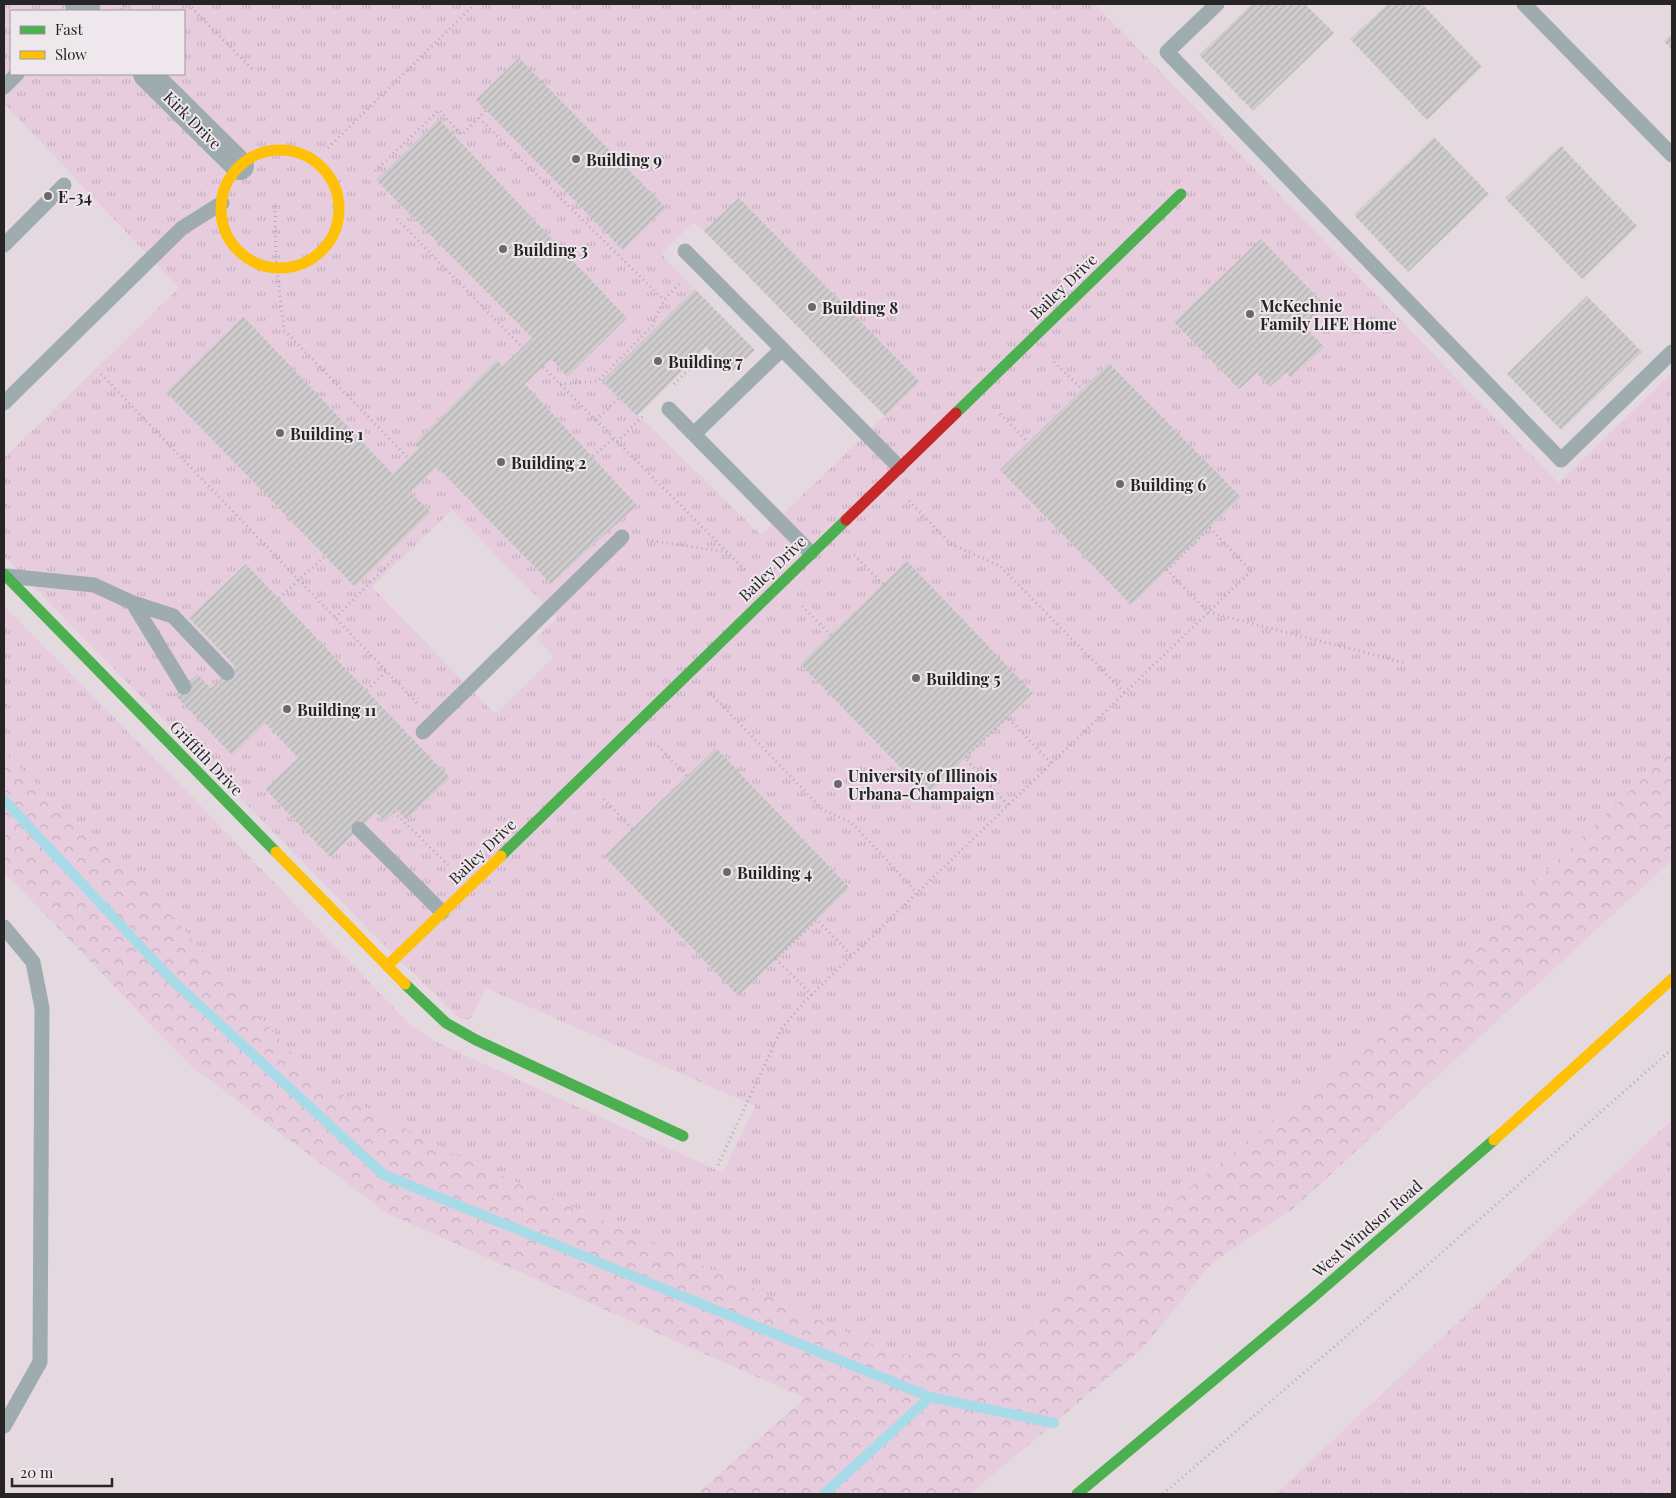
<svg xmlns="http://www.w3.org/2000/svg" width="1676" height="1498" font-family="'Playfair Display',serif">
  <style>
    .built { fill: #e3d9df; fill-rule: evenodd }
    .grass { fill: url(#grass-tufts); fill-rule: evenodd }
    .forest { fill: url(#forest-crowns) }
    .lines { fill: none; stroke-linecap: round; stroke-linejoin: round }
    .stream { stroke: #a8dbe8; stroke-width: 10 }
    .building { fill: url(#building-hatch) }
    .path { stroke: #abb1b4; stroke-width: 3; stroke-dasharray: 1 4; stroke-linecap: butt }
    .lane { stroke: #9eabaf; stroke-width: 15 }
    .street { stroke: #9eabaf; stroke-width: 28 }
    .fast { stroke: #4caf50; stroke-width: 11 }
    .slow { stroke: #ffc107; stroke-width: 11 }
    .jam { stroke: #c62828; stroke-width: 11 }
    .poi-dot { fill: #6c696a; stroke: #eee7ec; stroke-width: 2 }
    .labels { text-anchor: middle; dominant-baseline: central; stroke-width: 4; stroke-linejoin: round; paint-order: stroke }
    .street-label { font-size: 16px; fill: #262425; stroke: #eee7ec }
    .poi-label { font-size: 16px; font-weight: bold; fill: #262425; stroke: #eee7ec; text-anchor: start }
  </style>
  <defs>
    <pattern id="grass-tufts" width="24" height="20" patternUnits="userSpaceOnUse" patternTransform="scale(1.25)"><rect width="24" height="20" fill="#e7ccde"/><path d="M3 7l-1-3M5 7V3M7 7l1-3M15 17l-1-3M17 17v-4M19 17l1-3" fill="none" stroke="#c6afbe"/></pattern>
    <pattern id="forest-crowns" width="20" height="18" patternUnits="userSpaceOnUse" patternTransform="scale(1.25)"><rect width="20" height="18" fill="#e7ccde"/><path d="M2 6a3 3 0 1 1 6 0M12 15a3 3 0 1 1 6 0" fill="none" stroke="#c6afbe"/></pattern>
    <pattern id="building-hatch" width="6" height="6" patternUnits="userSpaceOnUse" patternTransform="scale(1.25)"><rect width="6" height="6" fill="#cfccce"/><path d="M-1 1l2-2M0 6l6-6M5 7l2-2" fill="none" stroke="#b2afb1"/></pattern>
  </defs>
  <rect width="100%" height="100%" fill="#ede8eb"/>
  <path class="built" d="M4 4H1672V1494H4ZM11 11H184V74H11Z"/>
  <path class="grass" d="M4 4H292L294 6 297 4H1095L1558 483 1672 373V751L1376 1034 1000 1345 897 1356 733 1279 443 1149 315 1080 158 900 4 753V606L199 804 412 1027 440 1044 723 1173 755 1106 486 988 471 1018 466 1020 459 1018 369 930 4 556V458L179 288 4 103ZM11 11H184V74H11ZM439 119 627 318 567 377 551 359 525 384 637 505 551 584 437 467 410 492 431 512 355 587 166 392 243 316 393 474 497 360 503 366 532 338 376 180ZM739 198 920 382 761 535 603 381 695 289 661 254 693 222 704 231ZM1109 363 1241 497 1131 604 1000 470ZM452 510 557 618 536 638 554 657 495 714 372 587ZM906 562 1033 693 926 795 800 664ZM246 564 450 778 406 819 397 810 385 821 376 813 330 857 265 789 298 758 265 723 175 695 197 674 211 688 235 666 190 618ZM716 748 850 887 738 996 604 856Z
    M1672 1120V1494H1276Z"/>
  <path class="forest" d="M1672 751V860L1294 1208 1212 1263 1142 1349 970 1494H697L805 1398 388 1214 190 1065 4 872V753L158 900 315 1080 443 1149 733 1279 897 1356 1000 1345 1376 1034Z"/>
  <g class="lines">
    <path class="stream" d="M4 800 172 980 384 1175 930 1397
      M824 1494 930 1397 1054 1423"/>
  </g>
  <path class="building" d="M1252 4H1305L1334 33 1253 111 1199 55Z
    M1388 4H1422L1482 67 1427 120 1350 39Z
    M1672 34V50L1664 41Z
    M519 58 666 208 623 250 476 100Z
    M439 119 627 318 567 377 551 359 525 384 637 505 551 584 437 467 410 492 431 512 355 587 166 392 243 316 393 474 418 448 414 444 497 360 503 366 532 338 376 180Z
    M1434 137 1489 194 1408 272 1354 215Z
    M1561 146 1637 226 1582 279 1505 198Z
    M739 198 920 382 885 416 704 231Z
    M1261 239 1326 306 1305 327 1324 347 1291 378 1286 372 1270 387 1257 373 1239 389 1174 322Z
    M695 289 755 350 731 372 706 347 637 416 602 381Z
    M1587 296 1642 352 1561 430 1507 374Z
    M1109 363 1241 497 1131 605 1000 470Z
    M907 561 1033 693 927 795 800 664Z
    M246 564 450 778 406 820 397 810 385 821 376 813 330 857 265 789 298 758 265 723 232 755 175 695 197 674 211 688 235 666 189 618Z
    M716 748 850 888 738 996 604 856Z"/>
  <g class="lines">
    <path class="path" d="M188 4 254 71
      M120 9 125 4
      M479 118 664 300
      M328 148 475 4
      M375 171 439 110 462 135 486 110
      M275 206 276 260 284 330 408 458
      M397 219 522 347
      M1054 362 1082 389
      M543 367 747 572
      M101 374 418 704
      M560 384 598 381 652 326 664 300 680 283
      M674 384 704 355
      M1000 414 1028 442
      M596 420 619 398
      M617 442 645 414
      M593 456 614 438
      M909 501 951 544 1000 566 1125 693
      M647 540 727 552
      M854 555 883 584
      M279 598 325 556
      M802 606 831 635
      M335 618 392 561
      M367 690 387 671
      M710 693 823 810 852 823 917 893
      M658 746 687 776
      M604 799 632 829
      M1008 805 965 758 1007 717 1051 763
      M394 812 448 865
      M812 995 776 959 817 920 852 956
      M718 1165 782 1028 804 1002C953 858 1102 715 1251 571L1210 528 1167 570 1208 612 1405 663
      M1163 1494 1363 1322 1672 1049"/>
    <path class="lane" d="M1217 4 1167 52 1561 460 1672 352
      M1524 4 1672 155
      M4 87 17 74
      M4 245 64 185
      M685 251 899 467
      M4 403 182 228 222 203
      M669 409 811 553
      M694 434 782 349
      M7 576 94 585 133 603 184 687
      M133 603 173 616 227 673
      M423 732 622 537
      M359 829 442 912
      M4 927 33 962 42 1008 40 1362 4 1426"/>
    <path class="street" d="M79 4 86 11
      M147 74 240 166"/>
    <path class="fast" d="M956 413 1181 194
      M4 574 276 852
      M501 856 846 520
      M405 984 446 1023 476 1040 683 1136
      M1077 1494 1312 1298 1494 1140"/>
    <path class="slow" d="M221 209a59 59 0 1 1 118 0a59 59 0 1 1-118 0Z
      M276 852 405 984
      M387 966 501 856
      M1494 1140 1672 979"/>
    <path class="jam" d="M846 520 956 413"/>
  </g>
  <g class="poi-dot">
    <circle cx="576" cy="159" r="5"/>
    <circle cx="48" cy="196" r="5"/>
    <circle cx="503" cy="249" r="5"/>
    <circle cx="812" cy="307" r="5"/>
    <circle cx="1250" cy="314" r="5"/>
    <circle cx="658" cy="361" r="5"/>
    <circle cx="280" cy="433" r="5"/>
    <circle cx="501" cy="462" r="5"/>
    <circle cx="1120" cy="484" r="5"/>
    <circle cx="916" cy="678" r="5"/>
    <circle cx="287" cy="709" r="5"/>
    <circle cx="838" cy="784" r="5"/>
    <circle cx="727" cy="872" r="5"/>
  </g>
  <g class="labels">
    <g class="street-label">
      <text transform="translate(193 120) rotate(45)">Kirk Drive</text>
      <text transform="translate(1063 286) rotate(-44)">Bailey Drive</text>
      <text transform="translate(772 568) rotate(-44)">Bailey Drive</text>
      <text transform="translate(207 758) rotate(46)">Griffith Drive</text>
      <text transform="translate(482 851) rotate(-44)">Bailey Drive</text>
      <text transform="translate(1367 1228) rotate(-41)">West Windsor Road</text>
    </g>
    <g class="poi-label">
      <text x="586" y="159">Building 9</text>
      <text x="58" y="196">E-34</text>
      <text x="513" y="249">Building 3</text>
      <text x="1260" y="305">McKechnie<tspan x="1260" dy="18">Family LIFE Home</tspan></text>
      <text x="822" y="307">Building 8</text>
      <text x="668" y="361">Building 7</text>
      <text x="290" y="433">Building 1</text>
      <text x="511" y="462">Building 2</text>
      <text x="1130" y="484">Building 6</text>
      <text x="926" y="678">Building 5</text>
      <text x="297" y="709">Building 11</text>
      <text x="848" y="775">University of Illinois<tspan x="848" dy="18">Urbana-Champaign</tspan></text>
      <text x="737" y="872">Building 4</text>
    </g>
  </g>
  <rect width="1676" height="1498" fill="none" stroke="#262425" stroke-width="10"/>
  <rect x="10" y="10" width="175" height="65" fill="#eee7ec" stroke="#9e999c"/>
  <rect x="20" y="26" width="25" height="8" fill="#4caf50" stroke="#9e999c"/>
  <text x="55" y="35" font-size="15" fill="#262425">Fast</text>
  <rect x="20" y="51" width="25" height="8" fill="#ffc107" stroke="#9e999c"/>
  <text x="55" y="60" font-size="15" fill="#262425">Slow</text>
  <path d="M12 1478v8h100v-8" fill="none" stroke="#262425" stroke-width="2.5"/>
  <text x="20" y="1478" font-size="15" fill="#262425" stroke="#eee7ec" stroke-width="4" paint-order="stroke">20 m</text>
</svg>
